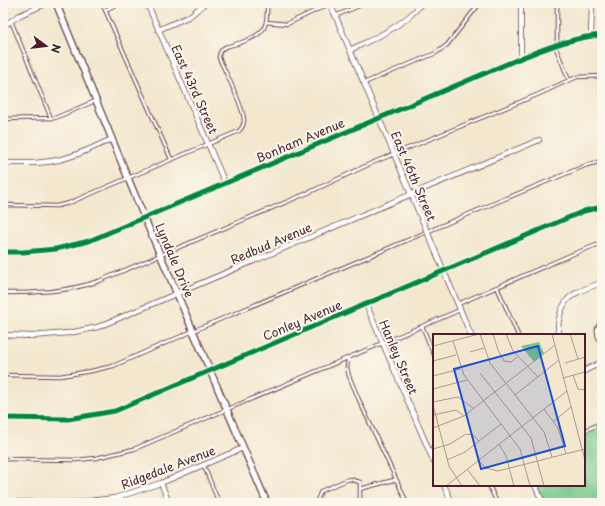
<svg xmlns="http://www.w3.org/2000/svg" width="605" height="506" font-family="'Playpen Sans',sans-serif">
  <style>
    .green { fill: #75c789; stroke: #60735a }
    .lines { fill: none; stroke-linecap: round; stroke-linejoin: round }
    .service-casing { stroke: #633d43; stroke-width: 4.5 }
    .minor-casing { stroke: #633d43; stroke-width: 6 }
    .tertiary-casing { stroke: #633d43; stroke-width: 8 }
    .service { stroke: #fff; stroke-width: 2.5 }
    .minor { stroke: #fff; stroke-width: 4.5 }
    .tertiary { stroke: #fff; stroke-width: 5.5 }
    .cycleway-casing { stroke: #fbf7ec; stroke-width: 8 }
    .cycleway { stroke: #00873e; stroke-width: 5 }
    .labels { text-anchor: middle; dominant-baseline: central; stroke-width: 4; stroke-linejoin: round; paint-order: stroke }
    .street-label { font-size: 12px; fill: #4a1f2b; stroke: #fbf7ec }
    .inset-road { fill: none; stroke: #af978d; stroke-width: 1 }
    .view { fill: #1d4ed8; fill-opacity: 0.15; stroke: #1d4ed8; stroke-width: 2 }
    .inset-edge { fill: none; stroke: #4a1f2b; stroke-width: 2 }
  </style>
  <rect width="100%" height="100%" fill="#fbf7ec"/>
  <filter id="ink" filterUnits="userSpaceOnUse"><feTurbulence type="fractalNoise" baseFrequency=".025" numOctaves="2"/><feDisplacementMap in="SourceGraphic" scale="8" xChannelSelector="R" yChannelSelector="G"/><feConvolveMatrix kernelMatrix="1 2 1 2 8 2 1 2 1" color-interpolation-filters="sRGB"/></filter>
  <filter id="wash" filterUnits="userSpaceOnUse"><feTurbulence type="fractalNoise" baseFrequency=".012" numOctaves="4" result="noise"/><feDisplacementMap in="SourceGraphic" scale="16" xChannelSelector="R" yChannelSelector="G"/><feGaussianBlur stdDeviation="0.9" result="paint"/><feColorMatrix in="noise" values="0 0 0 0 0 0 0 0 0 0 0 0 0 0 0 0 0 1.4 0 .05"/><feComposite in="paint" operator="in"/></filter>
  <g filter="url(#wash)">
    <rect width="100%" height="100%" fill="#f3e7ce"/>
    <path class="green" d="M602 423V503H543L535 485H584V431Z"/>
  </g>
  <g filter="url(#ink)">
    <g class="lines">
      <defs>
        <path id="service" d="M102 3 171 159
          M105 10 120 3
          M335 16 366 3
          M11 21 51 118
          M266 22 287 24 329 4
          M557 44V3
          M555 46 569 80
          M364 83 436 53 447 45 480 3
          M3 119 55 118 95 101
          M3 205 57 206 69 203 239 131C242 128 244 125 244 120 244 108 225 71 219 58 219 53 220 50 225 47 237 44 257 39 264 28 268 20 267 11 267 3
          M497 287 518 335
          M3 293C36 293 67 292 99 281L310 192 372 163 539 94 565 82 577 77 602 76
          M458 304 573 254 602 243
          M602 321C593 329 598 337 602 347
          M422 326 434 355
          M348 358 347 368 349 376 359 400 397 481
          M3 375 60 376 91 371 113 366 193 331 502 200 587 165 602 161
          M584 431 602 423
          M3 459 76 460 96 458 134 449 460 310
          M204 466 219 503
          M489 485 497 503
          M360 489 394 480 397 481 407 503
          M121 497 124 503
          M316 503 321 491 349 479 360 482V503"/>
        <path id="minor" d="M147 3 225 183
          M330 3 471 335
          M3 26 20 15 48 3
          M158 30 190 16 205 3
          M591 36 592 3
          M350 50C375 38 404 26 422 3
          M521 58V3
          M3 163C22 163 43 164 62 159 80 155 96 146 112 139
          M3 252H23L56 249 89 241 521 58C547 48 574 37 602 35
          M366 304 434 462
          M3 335 32 336 69 333 98 327 539 140
          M558 335C557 322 561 302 573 295 582 289 592 286 602 283
          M584 371 602 362
          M3 418 68 419 115 411 584 211 602 207
          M161 483 169 503
          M444 485 452 503
          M535 485 543 503
          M3 502 73 503 115 498 161 483 243 448"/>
        <path id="tertiary" d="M56 3 144 217 267 503"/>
      </defs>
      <use href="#service" class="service-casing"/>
      <use href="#minor" class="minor-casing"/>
      <use href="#tertiary" class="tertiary-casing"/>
      <use href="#service" class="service"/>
      <use href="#minor" class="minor"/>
      <use href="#tertiary" class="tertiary"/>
      <defs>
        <path id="cycleway" d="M3 252H23L56 249 89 241 521 58C547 48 574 37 602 35
          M3 418 68 419 115 411 584 211 602 207"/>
      </defs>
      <use href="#cycleway" class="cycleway-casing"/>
      <use href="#cycleway" class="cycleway"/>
    </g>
  </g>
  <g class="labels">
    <g class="street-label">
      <text transform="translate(195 89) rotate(66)">East 43rd Street</text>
      <text transform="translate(300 140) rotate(-23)">Bonham Avenue</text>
      <text transform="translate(414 176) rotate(67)">East 46th Street</text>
      <text transform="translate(271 243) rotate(-23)">Redbud Avenue</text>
      <text transform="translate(175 260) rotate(67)">Lyndale Drive</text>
      <text transform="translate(302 320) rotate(-23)">Conley Avenue</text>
      <text transform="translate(399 357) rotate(67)">Hanley Street</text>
      <text transform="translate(168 467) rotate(-21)">Ridgedale Avenue</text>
    </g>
  </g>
  <g transform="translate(433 334)">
    <rect width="152" height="152" fill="#f3e7ce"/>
    <path d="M106 8 111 19 101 28 88 12Z" fill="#75c789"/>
    <path class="inset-road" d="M47 0 57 29 111 98 119 123M60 0 65 16 71 27 78 28 84 23M73 0 80 17 105 43M119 0 152 126M137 0 145 25M20 7 31 41 87 115 97 152M0 12 46 0M37 18 51 14M0 27 23 21M132 29 152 23M47 39 98 104 111 152M140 41 145 55 152 56M0 42 27 35M130 44 152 38M0 55 34 46M82 61 126 26M0 68 25 63 40 74M0 71 16 132 29 152M111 75 125 94 133 120M0 81 23 76 31 82M121 87 138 73M0 94 31 82 122 11M66 110 73 122 81 152M0 115 17 110 33 100 40 101 46 107M14 126 32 118 68 90M45 126 53 134 65 137 152 115M34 135 47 152M13 152 134 57"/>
    <path class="view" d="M105 12 132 112 48 135 21 35Z"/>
    <rect width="152" height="152" class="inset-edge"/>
  </g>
  <rect width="605" height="506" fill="none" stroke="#fbf7ec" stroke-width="16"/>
  <g transform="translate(46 46) rotate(105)" stroke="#fbf7ec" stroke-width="3" paint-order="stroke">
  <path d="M0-3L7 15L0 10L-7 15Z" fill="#4a1f2b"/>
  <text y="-6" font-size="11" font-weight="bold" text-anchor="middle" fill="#4a1f2b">N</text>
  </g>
</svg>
